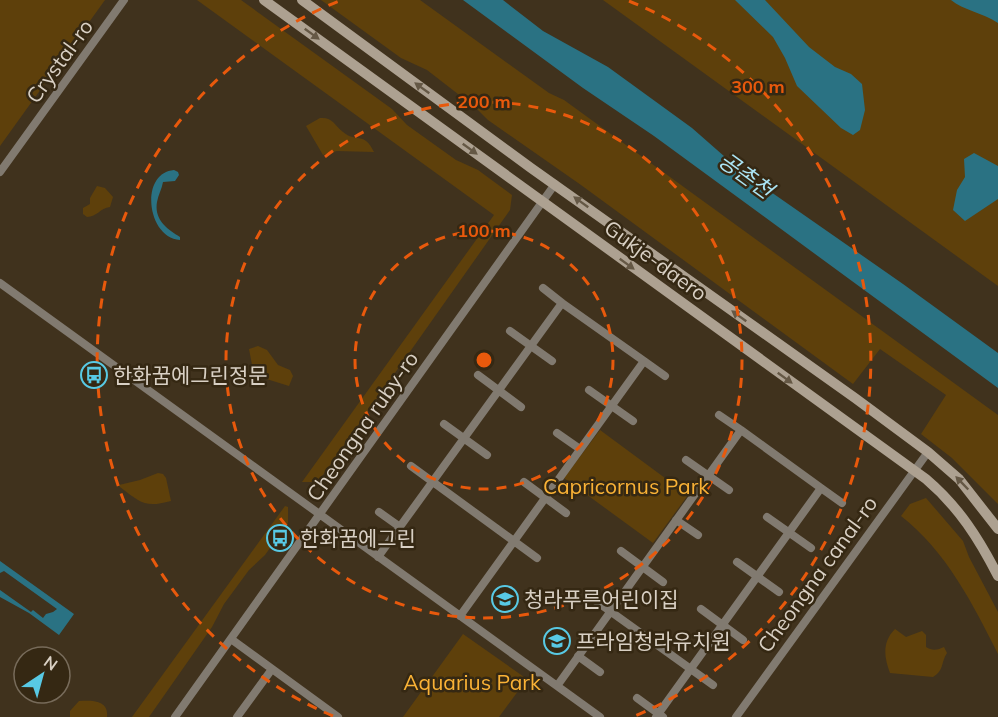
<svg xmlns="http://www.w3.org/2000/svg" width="998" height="717" font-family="Mulish,'Noto Sans KR',sans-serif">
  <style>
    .green { fill: #5e400b }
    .water { fill: #2a7283 }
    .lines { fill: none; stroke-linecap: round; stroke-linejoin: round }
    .minor { stroke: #817a70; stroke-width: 8 }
    .secondary { stroke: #ada191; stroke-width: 10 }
    .oneway { fill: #655845 }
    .ring { fill: none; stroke: #e8590c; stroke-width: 3; stroke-dasharray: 10 8 }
    .labels { text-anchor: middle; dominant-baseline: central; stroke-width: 5; stroke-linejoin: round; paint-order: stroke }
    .street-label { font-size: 21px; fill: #d9d0c4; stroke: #352813 }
    .poi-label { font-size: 21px; fill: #d9d0c4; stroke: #352813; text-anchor: start }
    .park-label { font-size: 21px; fill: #fab236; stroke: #352813 }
    .water-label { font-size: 22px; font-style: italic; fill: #abe4f4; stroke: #352813 }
    .centre { fill: #e8590c; stroke: #352813; stroke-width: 3 }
    .ring-label { font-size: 18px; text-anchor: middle; font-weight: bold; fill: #e8590c; stroke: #352813; stroke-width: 5; stroke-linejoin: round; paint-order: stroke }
  </style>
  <rect width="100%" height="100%" fill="#40321d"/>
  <path class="green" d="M0 0H105L0 146Z
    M197 0H241L392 109 407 125 456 160 478 170 512 195 510 210 318 482H302L494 215Z
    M321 0H420L549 93 564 100 998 415V504L952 458 921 434 946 395 880 349 853 384 581 185 488 120 476 108 427 70 401 58Z
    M603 0H998V286Z
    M320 118C333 117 334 125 343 132 356 143 364 131 374 152L337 151 323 155 306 126Z
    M97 186 105 188 113 197 110 207C100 208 97 217 87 217L83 214V208L90 204V198Z
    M258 346 267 350 278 365 290 370 293 376 289 386 257 376 253 370 249 349Z
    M600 430 688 495 653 543 564 478Z
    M158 473 163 474 166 478 171 501C145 508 141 503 120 487L119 485 140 480Z
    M926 498 963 541 969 557 998 612V654C973 604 946 551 901 516L910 504Z
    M285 506 288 507V523L265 555 249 570 224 604 212 627 149 717H132Z
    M895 629 906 637 922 631 926 635V647C932 651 938 650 944 647L947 653C941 662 944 671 933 677L890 673C884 657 882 642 895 629Z
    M463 634 527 679 499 717H403Z
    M79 701C92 700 109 700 107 717H70V711Z"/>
  <path class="water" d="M463 0H503L543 31 608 67 692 128 741 171 903 284 998 353V388L654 136 583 88Z
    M735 0H765L809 47 835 67 851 74 862 84 865 110 860 130 853 135 841 128 797 86 785 58 773 37Z
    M951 0H998V23C983 13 963 10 951 0Z
    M974 153 998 166V199L965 221 953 210 957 190 965 177 964 159Z
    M174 170 178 172 179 175 175 181 163 182C162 189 158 195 157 202 154 220 167 229 180 237V240C147 238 139 173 174 170Z
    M0 561 74 614 59 635 29 613 0 597V590L31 612 33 610 43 618 46 614 53 612 57 609 4 571 0 573Z"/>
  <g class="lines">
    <path class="minor" d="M0 172 124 0
      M0 283 600 717
      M543 288 562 303
      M510 331 552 361
      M644 361 665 376
      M478 375 521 407
      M589 390 633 421
      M719 415 741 430
      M444 424 487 455
      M557 433 580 449
      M686 460 729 490
      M411 466 537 558
      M524 482 566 513
      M821 488 842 503
      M379 512 400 527
      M767 517 811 548
      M676 520 698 535
      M621 551 663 582
      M378 557 562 303 644 361 460 616
      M737 562 779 592
      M589 596 713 685
      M701 609 743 640
      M231 639 338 717
      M578 656 600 672
      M557 686 741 430 821 488 656 717
      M637 698 663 717
      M175 717 555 184
      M237 717 272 669
      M736 717 928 452"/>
    <path class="secondary" d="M264 0 926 479C959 507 979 539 998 576
      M302 0 531 168 855 398 928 452 959 479 998 529"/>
  </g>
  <defs><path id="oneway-solid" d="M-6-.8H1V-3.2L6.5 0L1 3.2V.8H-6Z" transform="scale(1.5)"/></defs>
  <g class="oneway">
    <use href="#oneway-solid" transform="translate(312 34) rotate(36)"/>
    <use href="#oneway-solid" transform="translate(422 88) rotate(-144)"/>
    <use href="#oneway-solid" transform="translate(470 149) rotate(36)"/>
    <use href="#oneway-solid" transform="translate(581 202) rotate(-144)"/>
    <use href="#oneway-solid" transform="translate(627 264) rotate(36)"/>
    <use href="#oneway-solid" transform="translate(739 316) rotate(-144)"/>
    <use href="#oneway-solid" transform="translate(785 378) rotate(36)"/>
    <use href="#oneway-solid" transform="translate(962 483) rotate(-134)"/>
  </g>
  <g class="ring">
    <circle cx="484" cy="360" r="129"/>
    <circle cx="484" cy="360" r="258"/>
    <path d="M333 716A387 387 0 0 1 339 1M629 1A387 387 0 0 1 635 716"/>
  </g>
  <defs>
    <symbol id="bus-ring" viewBox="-11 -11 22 22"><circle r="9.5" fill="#352813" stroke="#58c9e4" stroke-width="1.5"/><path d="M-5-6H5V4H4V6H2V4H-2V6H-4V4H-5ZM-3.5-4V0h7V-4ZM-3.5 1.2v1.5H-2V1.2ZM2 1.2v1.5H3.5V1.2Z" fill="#58c9e4"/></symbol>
    <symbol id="school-ring" viewBox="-11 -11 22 22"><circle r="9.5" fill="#352813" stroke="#58c9e4" stroke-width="1.5"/><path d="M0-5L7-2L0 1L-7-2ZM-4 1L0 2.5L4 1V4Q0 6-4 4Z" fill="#58c9e4"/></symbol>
  </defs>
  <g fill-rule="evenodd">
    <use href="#bus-ring" x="79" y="360" width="30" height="30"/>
    <use href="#bus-ring" x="265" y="523" width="30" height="30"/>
    <use href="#school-ring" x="490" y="584" width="30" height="30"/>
    <use href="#school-ring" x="542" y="626" width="30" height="30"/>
  </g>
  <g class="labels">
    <g class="street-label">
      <text transform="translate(59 61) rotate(-54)">Crystal-ro</text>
      <text transform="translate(656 260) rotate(36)">Gukje-daero</text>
      <text transform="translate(362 426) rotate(-55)">Cheongna ruby-ro</text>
      <text transform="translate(817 574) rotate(-54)">Cheongna canal-ro</text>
    </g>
    <g class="poi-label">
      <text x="113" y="375">한화꿈에그린정문</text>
      <text x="300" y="538">한화꿈에그린</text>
      <text x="524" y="599">청라푸른어린이집</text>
      <text x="576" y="641">프라임청라유치원</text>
    </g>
    <g class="park-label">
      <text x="626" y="486">Capricornus Park</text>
      <text x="472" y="682">Aquarius Park</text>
    </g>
    <g class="water-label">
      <text transform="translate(746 175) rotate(36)">공촌천</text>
    </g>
  </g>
  <circle cx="484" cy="360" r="9" class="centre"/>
  <g class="ring-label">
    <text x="758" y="93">300 m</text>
    <text x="484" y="108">200 m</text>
    <text x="484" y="237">100 m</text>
  </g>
  <g transform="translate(42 675) rotate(36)"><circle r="28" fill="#352813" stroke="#776b5a" stroke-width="1.5"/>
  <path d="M0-4.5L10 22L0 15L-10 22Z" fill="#58c9e4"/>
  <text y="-9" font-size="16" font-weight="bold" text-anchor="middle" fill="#d9d0c4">N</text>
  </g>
</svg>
